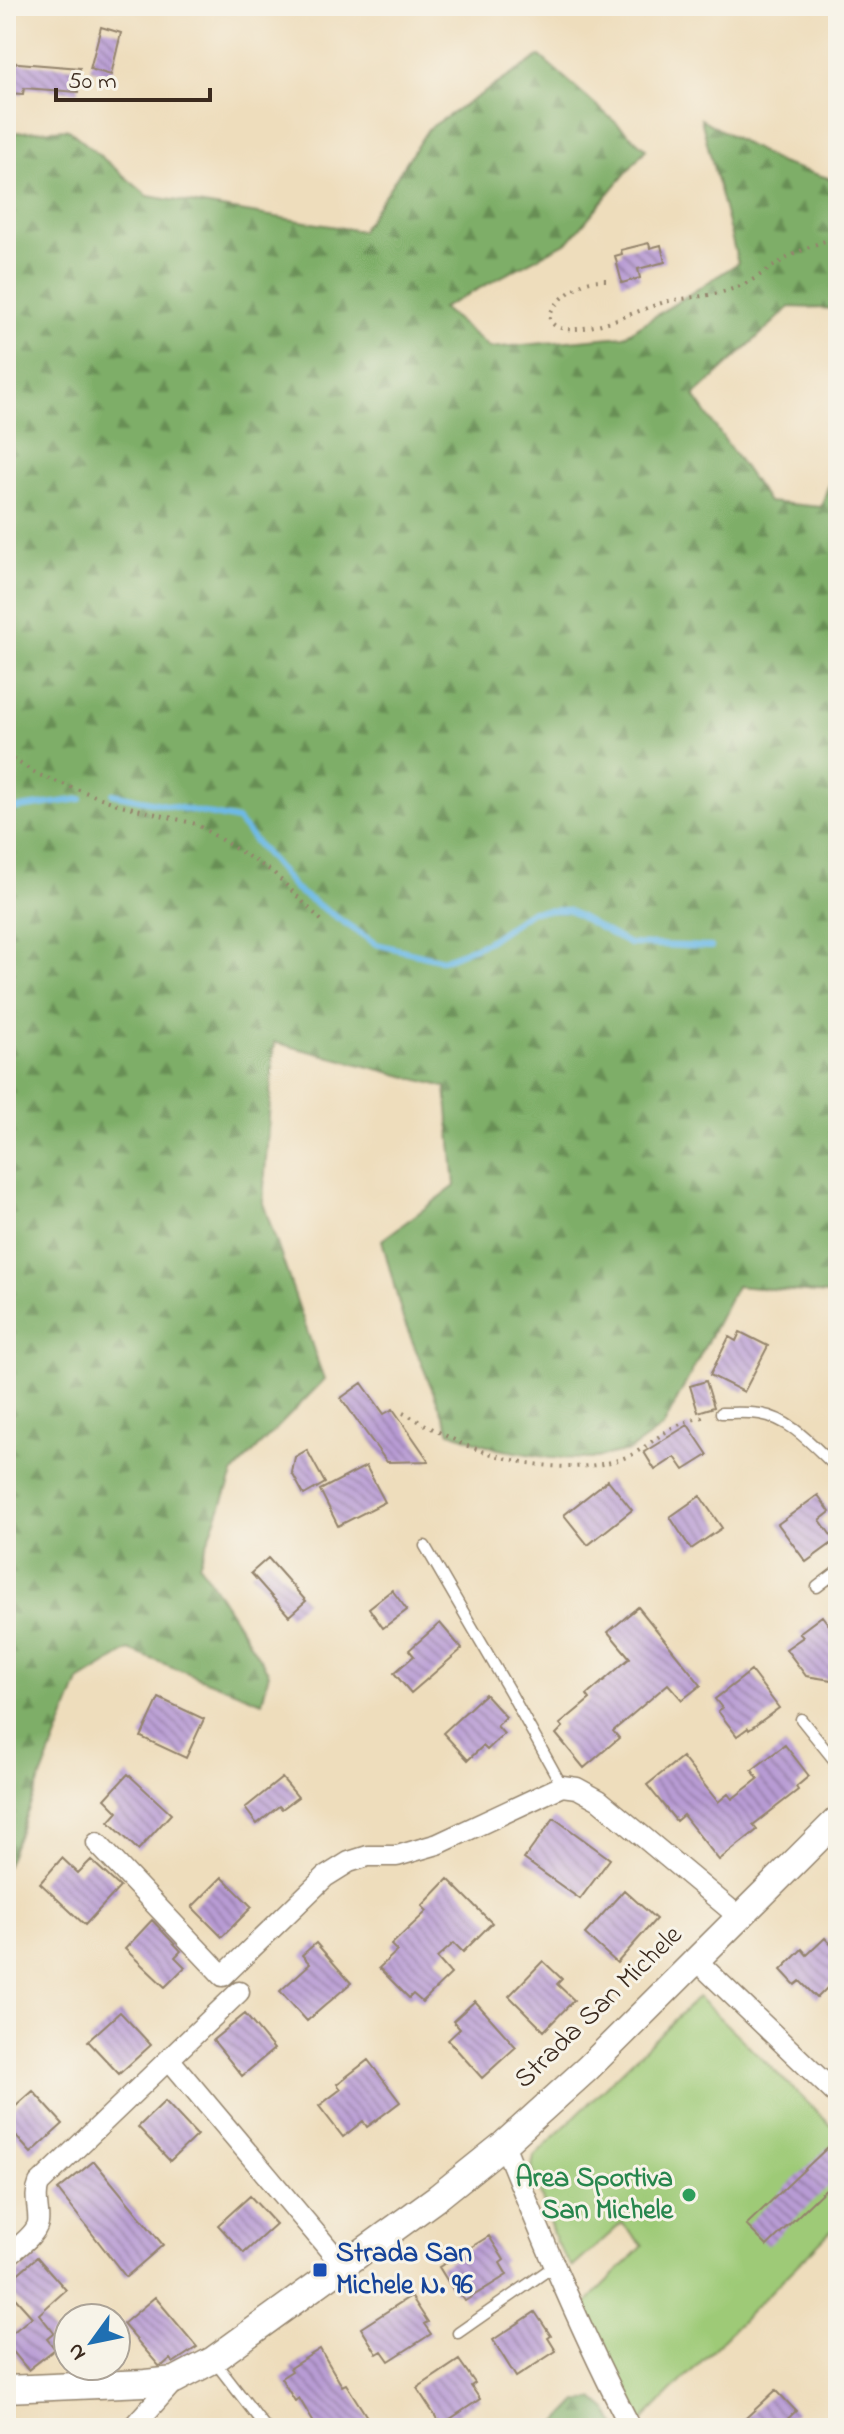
<svg xmlns="http://www.w3.org/2000/svg" width="844" height="2434" font-family="'Indie Flower',sans-serif">
  <style>
    .forest { fill: url(#forest-firs); stroke: #5c6c43; stroke-width: 2 }
    .park { fill: #9eca77; stroke: #6c7a4a; stroke-width: 2 }
    .lines { fill: none; stroke-linecap: round; stroke-linejoin: round }
    .stream { stroke: #6dbae7; stroke-width: 6 }
    .building { fill: url(#building-back-hatch) }
    .service-casing { stroke: #94846d; stroke-width: 13 }
    .minor-casing { stroke: #94846d; stroke-width: 23 }
    .tertiary-casing { stroke: #94846d; stroke-width: 29 }
    .path { stroke: #94846d; stroke-width: 4; stroke-dasharray: 2 6; stroke-linecap: butt }
    .service { stroke: #fff; stroke-width: 10 }
    .minor { stroke: #fff; stroke-width: 20 }
    .tertiary { stroke: #fff; stroke-width: 26 }
    .leisure-dot { fill: #2e9e5b; stroke: #f7f3e8; stroke-width: 3 }
    .transit-dot { fill: #1a4fb4; stroke: #f7f3e8; stroke-width: 3 }
    .labels { text-anchor: middle; dominant-baseline: central; stroke-width: 6; stroke-linejoin: round; paint-order: stroke }
    .street-label { font-size: 28px; fill: #3b2a1e; stroke: #f7f3e8 }
    .leisure-label { font-size: 28px; font-weight: bold; fill: #27864d; stroke: #f7f3e8; text-anchor: end }
    .transit-label { font-size: 28px; font-weight: bold; fill: #164399; stroke: #f7f3e8; text-anchor: start }
  </style>
  <defs>
    <pattern id="forest-firs" width="22" height="20" patternUnits="userSpaceOnUse" patternTransform="scale(2)"><rect width="22" height="20" fill="#7eae68"/><path d="M5 1l3.5 6h-7zM16 11l3.5 6h-7z" fill="#688e55"/></pattern>
    <pattern id="building-back-hatch" width="6" height="6" patternUnits="userSpaceOnUse" patternTransform="scale(2)"><rect width="6" height="6" fill="#b89bd4"/><path d="M-1 5l2 2M0 0l6 6M5-1l2 2" fill="none" stroke="#977fab"/></pattern>
  </defs>
  <rect width="100%" height="100%" fill="#f7f3e8"/>
  <filter id="ink" filterUnits="userSpaceOnUse"><feTurbulence type="fractalNoise" baseFrequency=".0125" numOctaves="2"/><feDisplacementMap in="SourceGraphic" scale="16" xChannelSelector="R" yChannelSelector="G"/><feConvolveMatrix kernelMatrix="1 2 1 2 8 2 1 2 1" color-interpolation-filters="sRGB"/></filter>
  <filter id="wash" filterUnits="userSpaceOnUse"><feTurbulence type="fractalNoise" baseFrequency=".006" numOctaves="4" result="noise"/><feDisplacementMap in="SourceGraphic" scale="32" xChannelSelector="R" yChannelSelector="G"/><feGaussianBlur stdDeviation="1.8" result="paint"/><feColorMatrix in="noise" values="0 0 0 0 0 0 0 0 0 0 0 0 0 0 0 0 0 1.4 0 .05"/><feComposite in="paint" operator="in"/></filter>
  <g filter="url(#wash)">
    <rect width="100%" height="100%" fill="#eeddbc"/>
    <path class="forest" d="M540 56 646 149 569 241 442 308 490 348 624 336 738 263 701 119 780 163 838 181V309L790 307 694 396 768 502 821 507 833 472 838 471V1295L736 1286 663 1427 629 1451 591 1459 551 1458 498 1449 450 1432 403 1319 382 1240 455 1186 446 1087 274 1042 263 1203 324 1380 234 1472 199 1564 269 1673 262 1702 129 1650 79 1681 6 1867V133L68 129 148 196 361 231 428 129Z
      M594 2399 608 2411 618 2428H552L577 2402Z"/>
    <path class="park" d="M698 1997 838 2132V2224L639 2424 584 2309 595 2294 643 2246 622 2223 572 2268 555 2240 532 2167 534 2156Z"/>
    <g class="lines">
      <path class="stream" d="M113 794 237 820 296 890 376 944 443 960 487 942 531 911 568 910 629 944 711 947
        M6 810 81 799"/>
    </g>
    <g id="blocks">
      <path class="building" d="M101 27 121 33 111 75 90 69Z
        M6 62 80 68 78 92 24 88 23 94 6 93Z
        M649 243 650 248 661 245 665 262 638 269 640 278 622 283 615 256 622 254 621 250Z
        M740 1332 768 1346 744 1392 710 1375 729 1337 736 1341Z
        M706 1381 714 1407 698 1412 690 1386Z
        M362 1383 384 1414 393 1409 429 1461 387 1462 341 1398Z
        M688 1425 708 1455 684 1470 675 1457 655 1470 644 1452Z
        M307 1450 325 1483 304 1495 292 1473 295 1457Z
        M366 1466 385 1502 338 1526 320 1490Z
        M608 1480 632 1510 588 1545 564 1515Z
        M818 1495 830 1512 820 1520 835 1541 806 1562 778 1524Z
        M700 1496 722 1528 691 1549 670 1517Z
        M268 1558 306 1601 289 1616 251 1573Z
        M392 1590 407 1610 383 1628 369 1608Z
        M638 1607 701 1685 682 1700 668 1684 613 1731 619 1738 584 1768 556 1734 563 1727 560 1724 590 1699 587 1695 630 1658 608 1632Z
        M822 1616 838 1637V1681L806 1676 786 1649 803 1637 799 1633Z
        M440 1623 462 1649 411 1693 394 1673 414 1656 409 1650Z
        M751 1671 779 1708 749 1730 748 1728 737 1736 718 1711 722 1708 715 1699Z
        M485 1694 506 1717 497 1726 504 1734 487 1750 483 1746 468 1760 443 1733Z
        M159 1698 204 1719 186 1758 141 1737Z
        M785 1745 809 1776 796 1787 798 1790 753 1825 757 1830 719 1860 683 1815 676 1821 647 1785 682 1757 718 1802 728 1794 732 1799 758 1779 752 1770Z
        M128 1774 171 1814 138 1850 109 1822 118 1812 105 1799Z
        M282 1778 298 1797 282 1809 279 1806 257 1824 245 1808Z
        M554 1818 610 1859 580 1899 524 1859Z
        M62 1858 78 1873 91 1860 120 1887 85 1925 40 1883Z
        M222 1877 252 1907 222 1937 192 1907Z
        M448 1879 492 1923 463 1952 454 1943 437 1958 451 1974 422 2002 413 1994 409 1998 379 1968 397 1951 391 1945 427 1911 422 1906Z
        M624 1890 656 1919 617 1963 585 1934Z
        M152 1920 181 1951 175 1957 185 1967 165 1987 125 1949Z
        M825 1938 838 1952V1977L817 1998 800 1981 795 1985 781 1970 802 1949 807 1955Z
        M316 1943 351 1983 307 2021 280 1991 310 1964 302 1955Z
        M543 1961 562 1979 557 1984 574 2000 544 2031 509 1996Z
        M475 2001 516 2047 482 2078 448 2040 460 2029 453 2021Z
        M120 2012 151 2045 119 2074 88 2041Z
        M245 2014 274 2049 242 2076 213 2040Z
        M368 2060 400 2102 367 2127 363 2121 343 2137 319 2106 341 2089 337 2084Z
        M33 2091 63 2124 31 2153 6 2125V2115Z
        M165 2101 197 2135 170 2161 138 2127Z
        M828 2147 838 2157V2177L767 2246 746 2225Z
        M94 2161 163 2245 126 2277 58 2190Z
        M250 2196 276 2224 244 2253 218 2225Z
        M489 2236 504 2260 500 2263 507 2275 465 2301 458 2291 455 2293 439 2267Z
        M37 2257 66 2290 39 2314 54 2333 47 2339 55 2349 28 2370 6 2343V2338L32 2317 6 2288V2284Z
        M411 2296 428 2322 424 2324 431 2334 389 2361 382 2351 377 2354 361 2328Z
        M155 2297 197 2347 173 2363 170 2359 163 2365 159 2366 123 2324Z
        M535 2312 551 2336 548 2338 556 2351 516 2377 493 2340Z
        M320 2349 342 2386 346 2384 374 2428H317L299 2398 295 2401 281 2378 292 2371 290 2368Z
        M459 2360 475 2383 471 2386 480 2399 441 2425 417 2388Z
        M776 2390 796 2411 778 2428H735Z"/>
    </g>
  </g>
  <g filter="url(#ink)">
    <use href="#blocks" fill-opacity="0" stroke="#94846d" stroke-width="2"/>
    <g class="lines">
      <defs>
        <path id="service" d="M721 1413C733 1413 747 1412 760 1414 792 1419 815 1448 838 1469
          M425 1546 510 1692 562 1786
          M817 1587 838 1571
          M801 1719 838 1765
          M458 2333 554 2266
          M214 2361 266 2428"/>
        <path id="minor" d="M97 1843 223 1976 325 1877 349 1862 368 1856H397L438 1844 562 1786 577 1788 599 1800 738 1916
          M695 1959 838 2096
          M169 2059 239 1992
          M504 2144C543 2240 583 2336 631 2428
          M6 2257C16 2248 35 2236 38 2223 40 2210 33 2198 39 2184L169 2059 343 2266
          M132 2428 175 2380"/>
        <path id="tertiary" d="M6 2389 145 2383 175 2380 213 2360 438 2197 504 2144 588 2068 838 1819"/>
      </defs>
      <use href="#service" class="service-casing"/>
      <use href="#minor" class="minor-casing"/>
      <use href="#tertiary" class="tertiary-casing"/>
      <path class="path" d="M606 280C597 280 590 280 582 284 573 289 541 311 552 323 571 344 645 306 669 301 696 296 713 297 740 286 753 281 765 271 777 264 796 252 816 243 838 237
        M6 755 39 775 117 804 196 824 273 872 324 923
        M403 1413C423 1423 443 1435 463 1444 514 1464 579 1478 631 1455 645 1448 658 1436 672 1428 683 1422 695 1419 707 1416"/>
      <use href="#service" class="service"/>
      <use href="#minor" class="minor"/>
      <use href="#tertiary" class="tertiary"/>
    </g>
  </g>
  <circle class="leisure-dot" cx="689" cy="2195" r="8"/>
  <rect class="transit-dot" x="312" y="2262" width="16" height="16" rx="4"/>
  <g class="labels">
    <g class="street-label">
      <text transform="translate(599 2008) rotate(-44)">Strada San Michele</text>
    </g>
    <g class="leisure-label">
      <text x="673" y="2179">Area Sportiva<tspan x="673" dy="32">San Michele</tspan></text>
    </g>
    <g class="transit-label">
      <text x="336" y="2254">Strada San<tspan x="336" dy="32">Michele N. 96</tspan></text>
    </g>
  </g>
  <rect width="844" height="2434" fill="none" stroke="#f7f3e8" stroke-width="32"/>
  <g transform="translate(92 2342) rotate(237)"><circle r="38" fill="#f7f3e8" stroke="#aca397" stroke-width="2"/>
  <path d="M0-6L14 30L0 20L-14 30Z" fill="#1f6fb2"/>
  <text y="-12" font-size="22" font-weight="bold" text-anchor="middle" fill="#3b2a1e">N</text>
  </g>
  <path d="M56 88v12h154v-12" fill="none" stroke="#3b2a1e" stroke-width="4"/>
  <text x="68" y="88" font-size="24" fill="#3b2a1e" stroke="#f7f3e8" stroke-width="6" paint-order="stroke">50 m</text>
</svg>
